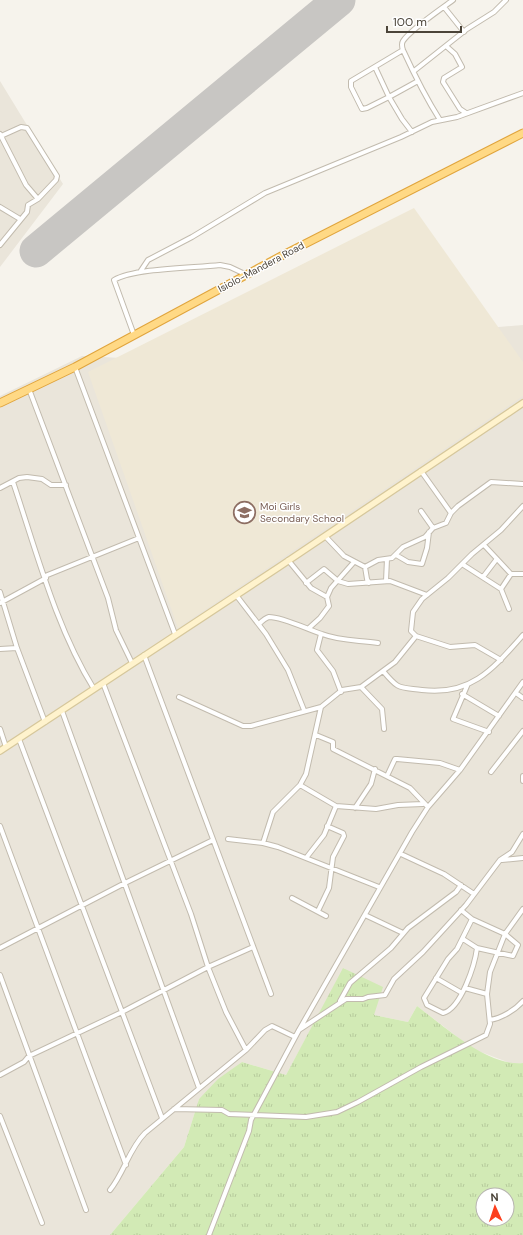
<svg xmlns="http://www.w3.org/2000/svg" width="523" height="1235" font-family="'DM Sans',sans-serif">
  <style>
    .residential { fill: #eae5da }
    .education { fill: #efe8d6 }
    .grass { fill: url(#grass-tufts); fill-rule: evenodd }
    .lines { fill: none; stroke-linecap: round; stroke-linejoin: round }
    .taxiway { stroke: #c8c6c3; stroke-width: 13 }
    .runway { stroke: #c8c6c3; stroke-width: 33 }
    .minor-casing { stroke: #c2bbae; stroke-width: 6 }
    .secondary-casing { stroke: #d6c79b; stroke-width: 8 }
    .trunk-casing { stroke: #e0a43c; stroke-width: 9 }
    .minor { stroke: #fff; stroke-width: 4 }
    .secondary { stroke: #fff3cd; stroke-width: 5.5 }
    .trunk { stroke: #ffd985; stroke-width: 7 }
    .labels { text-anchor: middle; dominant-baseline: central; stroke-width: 3; stroke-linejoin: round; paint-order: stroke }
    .street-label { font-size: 10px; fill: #4b4439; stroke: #fff }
    .education-label { font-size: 10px; fill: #785e54; stroke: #fff; text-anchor: start }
  </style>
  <defs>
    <pattern id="grass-tufts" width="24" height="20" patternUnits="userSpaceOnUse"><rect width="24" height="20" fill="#d2eab5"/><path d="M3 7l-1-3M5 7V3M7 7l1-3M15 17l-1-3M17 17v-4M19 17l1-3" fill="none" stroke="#b6ca9c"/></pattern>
  </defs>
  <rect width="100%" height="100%" fill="#f6f3ec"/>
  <path class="residential" d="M0 81 63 184 0 267Z
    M523 325V1063L513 1064 473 1049 417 1006 408 1022 374 1015 344 968 286 1075 242 1062 199 1099 184 1147 110 1235H0V396L82 356 241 364 476 329Z"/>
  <path class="education" d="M414 208 523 362V396L178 628 88 372Z"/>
  <path class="grass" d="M343 968 383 987 374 1015 408 1022 417 1006C444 1026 488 1067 523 1063V1235H110L184 1147 199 1099 218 1079 242 1062 286 1075ZM483 1195H507V1219H483Z"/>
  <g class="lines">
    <path class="taxiway" d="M328 0 333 5"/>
    <path class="runway" d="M36 251 339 0"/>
    <defs>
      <path id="minor" d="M444 7 464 32
        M446 46 455 54 462 67 444 78 443 82 460 109 466 113
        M375 67 389 97 367 108 362 109 351 87V81L403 50
        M414 71 467 29 494 12 506 0
        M440 120C426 98 414 74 403 50 402 47 401 44 403 41 411 29 440 10 453 0
        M412 132 402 119 389 97 418 81
        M0 134 26 185 38 199 28 205 27 212 0 245
        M1 136 21 127 27 128 57 176 56 180 38 199
        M0 207 20 219
        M140 272 148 260 192 237 265 193 401 137 432 122 457 117 523 93
        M134 335 114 280C135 268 193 268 220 265L230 267 247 275
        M75 367 175 634
        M29 389 108 598 116 630 132 663
        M421 471 451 513
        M13 482C36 550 56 628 94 689
        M0 488 19 478 27 477 42 479 51 485H66
        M421 511 433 528
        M325 536 344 556 365 567 378 560 392 558 403 547 425 537 433 528 446 523 451 513 458 506 491 482 523 484
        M484 545 511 574
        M396 555 408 562 422 564 427 548 429 532
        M288 560 311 588 327 597
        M462 564 501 589 509 609
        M365 567 367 579 369 583
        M45 576 139 538
        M483 577 496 560
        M386 581 387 559
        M306 583 324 569 338 581 348 584 390 581 427 595
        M501 589 511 574H523
        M0 592 17 648 45 722
        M236 595 266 634 288 670 304 710
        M0 603 46 578
        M259 624C262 621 265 618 269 617 283 617 309 630 322 634 340 641 359 640 378 643
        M309 628 320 618 329 606 327 597 331 588 354 562
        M321 634 317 650 333 671 341 692
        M416 636 450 647 475 645 501 660
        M0 649 17 648
        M144 655 271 994
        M383 671C399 690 398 687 422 690 471 696 493 669 523 635
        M103 683 191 914 208 967 226 1012 246 1050
        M467 686 453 719 489 732
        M361 687 382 709 384 729
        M516 693 523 698
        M462 694 499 716
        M179 697 243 726H251L321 707
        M62 711 199 1088
        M0 729 6 747
        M316 735 333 742V749L410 788 428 807
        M19 739 162 1118
        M491 772 523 731
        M387 776 395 759H397L440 763 460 770
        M523 776V781
        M300 785 336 806
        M355 808 371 784 375 769
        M0 826 126 1165
        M228 839 263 843 278 847 379 887
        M263 843 273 812 300 785 306 774 321 707 342 690 361 687 395 662 416 636 411 631 413 612 422 599 448 578 472 554 501 530 523 506
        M401 854 444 874 474 894
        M306 858 324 835 336 806 376 809 398 805 423 804
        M502 860 523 858
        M292 898 326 916
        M461 910 472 919 505 934 518 945 513 956 477 948
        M318 911 329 888 333 857 344 836 343 833 327 826
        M365 915 403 933
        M463 939 477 948C475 964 461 1009 443 1013L427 1005 424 998 448 959 457 949 472 919
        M0 948 125 883 213 840
        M0 975 86 1210
        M436 978 462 993
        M465 988 487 994
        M340 1001 350 983 391 948 408 928 456 892 461 885
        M490 1020C502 1018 515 1010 523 1001
        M299 1030 346 999H363L368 997 385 995 394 979 423 952 466 905 500 860 512 852 523 834
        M0 1075 24 1062 29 1056 122 1012 208 967 253 947
        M174 1109 222 1110 229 1114 306 1117 337 1112 358 1102 421 1067 486 1035 490 1024 487 994 490 972 505 934 523 909
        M0 1116 42 1223
        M110 1190C124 1173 129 1149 145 1133L246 1050 265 1030 272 1026 295 1037
        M209 1235 249 1131 251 1120 299 1030 412 832 428 807 460 770 523 682"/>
      <path id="secondary" d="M0 751 279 567 523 403"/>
      <path id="trunk" d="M0 403 75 367 285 254 523 133"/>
    </defs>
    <use href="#minor" class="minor-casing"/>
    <use href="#secondary" class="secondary-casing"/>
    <use href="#trunk" class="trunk-casing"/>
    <use href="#minor" class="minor"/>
    <use href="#secondary" class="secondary"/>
    <use href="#trunk" class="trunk"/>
  </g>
  <defs>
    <symbol id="school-ring" viewBox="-11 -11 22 22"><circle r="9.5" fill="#fff" stroke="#8d6e63" stroke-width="1.5"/><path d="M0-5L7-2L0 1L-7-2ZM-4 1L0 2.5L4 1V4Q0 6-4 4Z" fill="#8d6e63"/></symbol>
  </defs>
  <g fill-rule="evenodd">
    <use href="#school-ring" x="232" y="500" width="25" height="25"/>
  </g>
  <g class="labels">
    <g class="street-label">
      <text transform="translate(261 267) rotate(-28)">Isiolo-Mandera Road</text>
    </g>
    <g class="education-label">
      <text x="260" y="506">Moi Girls<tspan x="260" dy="12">Secondary School</tspan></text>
    </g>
  </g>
  <g transform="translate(495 1207) rotate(357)"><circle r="19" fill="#ffffff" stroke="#b7b4b0"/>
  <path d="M0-3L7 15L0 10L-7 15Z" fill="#fc3f1d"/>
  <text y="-6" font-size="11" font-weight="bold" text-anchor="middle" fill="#4b4439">N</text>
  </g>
  <path d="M387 26v6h74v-6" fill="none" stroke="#4b4439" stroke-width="2"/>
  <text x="393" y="26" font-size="12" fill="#4b4439" stroke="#ffffff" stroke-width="3" paint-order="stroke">100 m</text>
</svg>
